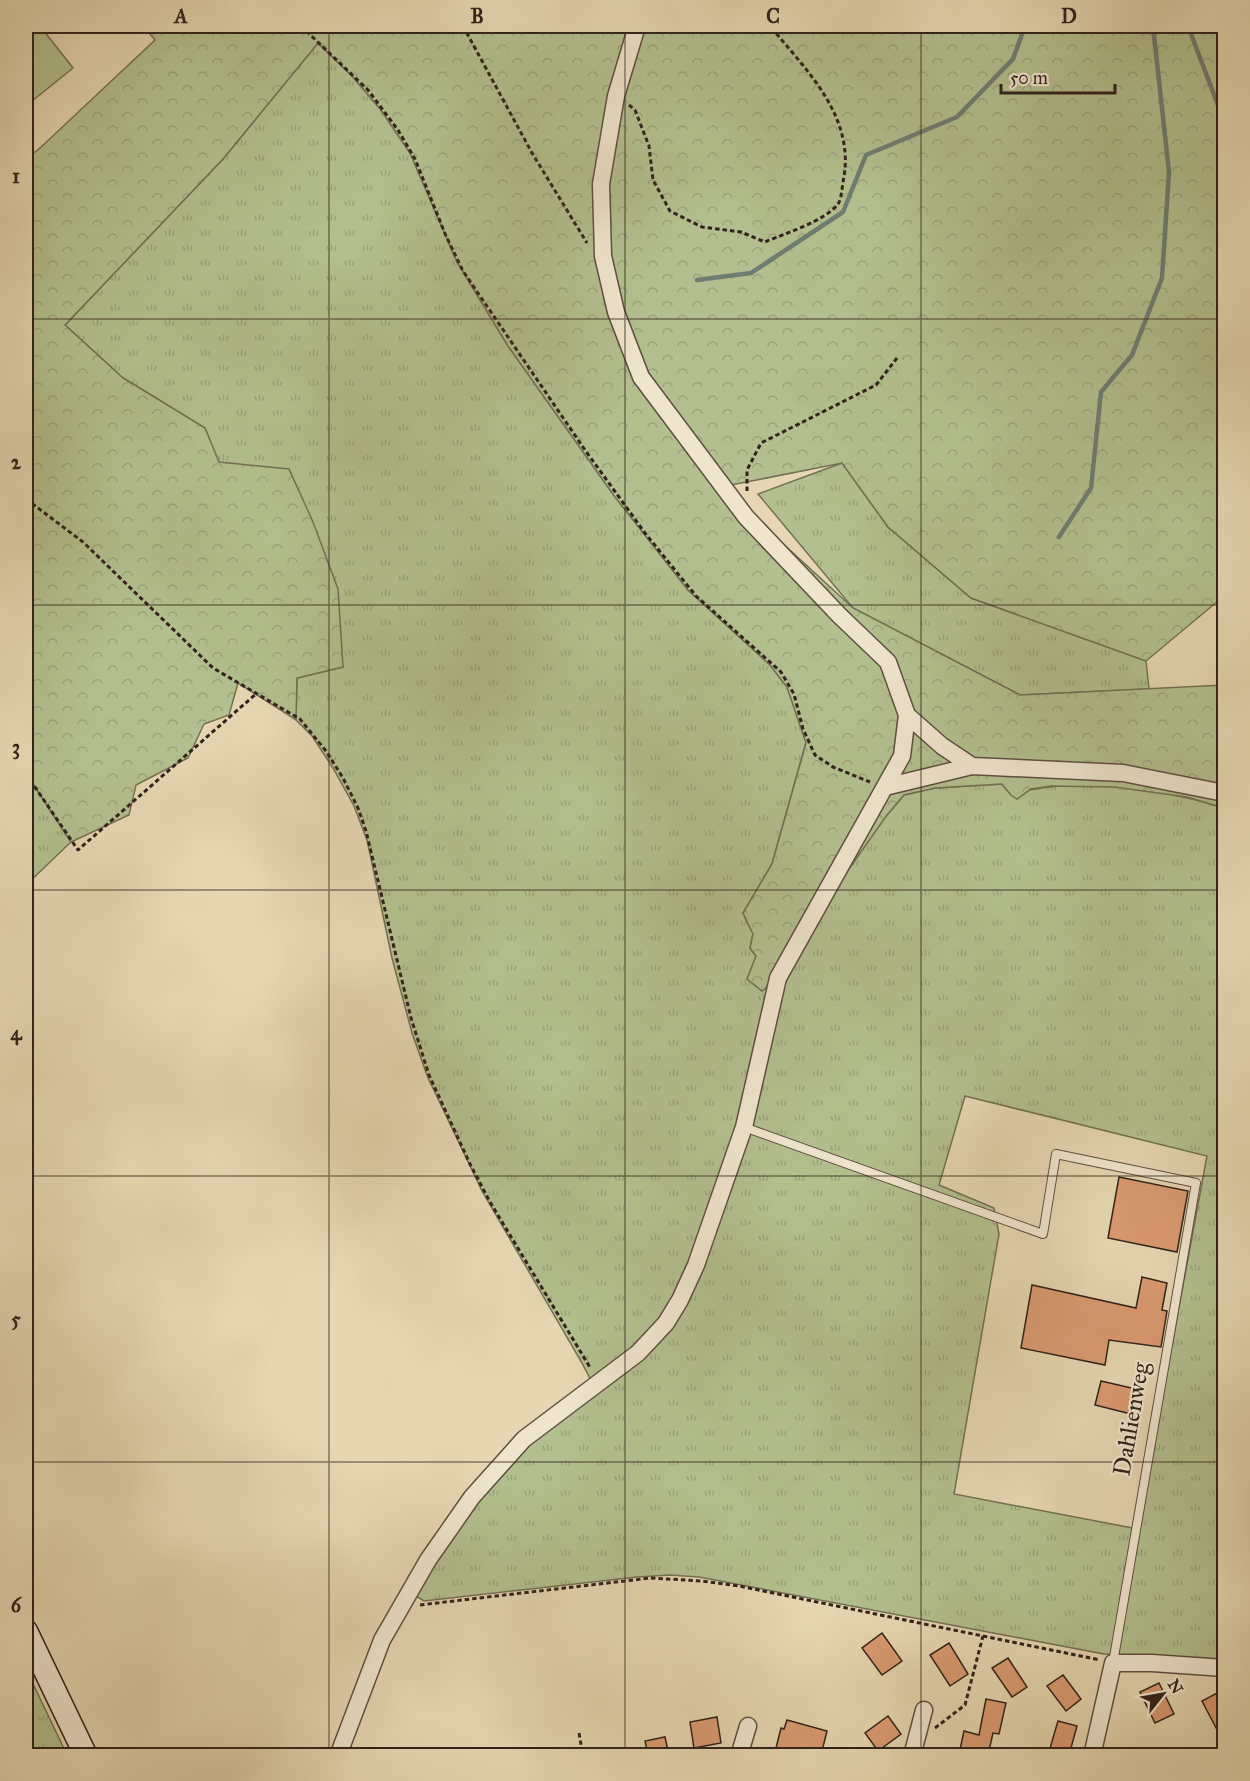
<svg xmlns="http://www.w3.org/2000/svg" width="1250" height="1781" font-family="'IM FELL Great Primer',serif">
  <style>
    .grass { fill: url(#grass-tufts); stroke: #727054; stroke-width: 1.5; fill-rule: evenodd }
    .forest { fill: url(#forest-crowns); stroke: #727054; stroke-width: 1.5 }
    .park { fill: #b3bf8e; stroke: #727054; stroke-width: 1.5 }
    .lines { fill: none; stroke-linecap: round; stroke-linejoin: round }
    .stream { stroke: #6e7d72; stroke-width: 4.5 }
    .building { fill: #db9a71; stroke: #31221a; stroke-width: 1.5 }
    .lane-casing { stroke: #5e4f40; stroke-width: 10 }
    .street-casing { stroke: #5e4f40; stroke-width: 19 }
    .secondary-casing { stroke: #31221a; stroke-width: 25 }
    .path { stroke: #31221a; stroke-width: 3; stroke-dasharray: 4.5 3; stroke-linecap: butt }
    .lane { stroke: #efe5cd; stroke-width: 8 }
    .street { stroke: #efe5cd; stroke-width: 16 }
    .secondary { stroke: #efe5cd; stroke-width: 22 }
    .grid { fill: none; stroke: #31221a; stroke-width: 1.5; stroke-opacity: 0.55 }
    .labels { text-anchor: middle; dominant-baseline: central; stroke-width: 4.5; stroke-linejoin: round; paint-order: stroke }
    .street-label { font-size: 24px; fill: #31221a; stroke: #efe5cd }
    .neatline { fill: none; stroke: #31221a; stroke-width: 2 }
    .grid-label { font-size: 20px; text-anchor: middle; font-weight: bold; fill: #31221a }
  </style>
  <defs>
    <pattern id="grass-tufts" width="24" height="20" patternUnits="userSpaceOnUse" patternTransform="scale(1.5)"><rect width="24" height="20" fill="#b3bf8e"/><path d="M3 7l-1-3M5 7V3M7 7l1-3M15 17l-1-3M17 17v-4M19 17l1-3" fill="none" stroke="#9aa47a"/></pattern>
    <pattern id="forest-crowns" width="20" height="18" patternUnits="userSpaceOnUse" patternTransform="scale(1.5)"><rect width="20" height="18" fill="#b3bf8e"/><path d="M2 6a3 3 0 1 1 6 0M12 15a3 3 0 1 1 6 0" fill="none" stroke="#9aa47a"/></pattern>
  </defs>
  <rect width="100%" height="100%" fill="#e6d7b2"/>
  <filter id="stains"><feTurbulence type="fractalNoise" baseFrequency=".00333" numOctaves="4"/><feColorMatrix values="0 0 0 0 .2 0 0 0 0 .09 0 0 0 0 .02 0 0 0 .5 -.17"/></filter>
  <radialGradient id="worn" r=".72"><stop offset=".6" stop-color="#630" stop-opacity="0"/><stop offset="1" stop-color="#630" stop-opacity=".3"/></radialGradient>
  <path class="grass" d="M318 43 352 76 381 110 410 153 457 262 508 346 615 497 688 590 770 665 787 687 806 742 772 864 743 913 753 934 750 948 756 956 748 979 904 795 935 788 1002 784 1011 795C1072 775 1163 789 1224 808V1663L1104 1654 699 1577 670 1575 637 1577 424 1601 416 1596 453 1531 521 1451 597 1392 582 1363 482 1191 428 1078 412 1033 392 958 367 840 354 806 333 768 312 736 296 720 297 678 343 667 218 462 205 428 123 378 65 325 223 159ZM965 1096 1207 1156 1138 1529 954 1494 999 1234 994 1208 939 1185Z
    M842 463 888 527 971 598 1146 661 1149 689 1020 695 853 608 758 494Z
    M26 773 71 842 26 885Z
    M26 1669 67 1755H26Z"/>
  <path class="forest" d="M143 26H1217L1224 59V239L1218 242 1224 255V596L1146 661 971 598 888 527 842 463 721 487 853 608 1020 695 1224 685V808L1187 797 1114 787 1051 786 1031 789 1017 799 1011 795 1002 784 935 788 904 795 887 815 837 886 778 978 762 991 747 979 756 956 750 948 753 934 743 913 772 864 806 743 787 687 770 665 688 590 615 497 508 346 457 262 410 153 381 110 352 76 318 43 223 159 65 325 123 378 205 428 219 462 289 469 313 522 338 589 343 667 297 678 296 720 238 683 229 715 204 724 188 758 136 785 129 815 71 842 26 773V159L40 148 155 40Z"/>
  <path class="park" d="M26 26H40L73 68 26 106Z"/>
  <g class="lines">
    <path class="stream" d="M1188 26 1224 121
      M697 280 751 273 843 212 866 155 957 117 1013 59 1025 26
      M1059 537 1091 488 1101 392 1132 355 1162 278 1169 172 1153 26"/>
  </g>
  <path class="building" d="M1119 1177 1188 1191 1177 1252 1108 1238Z
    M1142 1277 1167 1283 1162 1310 1167 1311 1161 1347 1109 1340 1105 1365 1021 1348 1032 1285 1136 1308Z
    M1101 1381 1136 1389 1131 1414 1095 1405Z
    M882 1633 902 1661 882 1675 862 1648Z
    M949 1643 968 1674 950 1686 930 1655Z
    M1008 1658 1027 1687 1012 1697 992 1668Z
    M1063 1675 1081 1699 1066 1711 1047 1686Z
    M1159 1683 1174 1714 1155 1723 1140 1692Z
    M1221 1691 1224 1697V1743L1202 1701Z
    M986 1699 1006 1703 999 1734 993 1733 988 1755 959 1754 964 1731 979 1735Z
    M888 1716 901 1734 878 1751 865 1733Z
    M717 1717 721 1743 694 1748 690 1722Z
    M787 1720 827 1731 821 1755H794L795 1754 776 1748 781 1728 784 1729Z
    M1058 1721 1077 1726 1069 1755H1048Z
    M665 1737 669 1755H648L645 1741Z"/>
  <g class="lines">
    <defs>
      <path id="lane" d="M744 1127 1043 1234 1056 1154 1196 1183 1113 1663"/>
      <path id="street" d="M907 715 942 746 972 766
        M885 787 972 766 1123 773 1224 793
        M338 1756 382 1640 428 1560 472 1497 524 1439 638 1353 666 1323 680 1300 696 1265 744 1127 778 978 902 756 907 715 888 662 839 615 746 517 641 377 616 312 603 256 601 184 616 96 637 26
        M739 1756 748 1726
        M912 1756 924 1710
        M1092 1756 1113 1663H1152L1224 1668"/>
      <path id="secondary" d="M26 1631 86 1756"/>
    </defs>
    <use href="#lane" class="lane-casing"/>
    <use href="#street" class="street-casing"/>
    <use href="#secondary" class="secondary-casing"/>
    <path class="path" d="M301 26 368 90 398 130 415 159 446 236 463 271 585 450 645 533 696 596 781 672 794 694 803 729 815 755 833 767 870 782
      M463 26 532 153 587 243
      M629 105 635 110 649 146 653 180 670 211 702 227 741 232 765 242C786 233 825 221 838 204 842 198 842 185 844 177 854 115 806 70 770 26
      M747 491V470L761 443 876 385 897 358
      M26 499 83 542 213 668 300 719 326 751 343 778 358 808 366 831 411 1018 429 1075 470 1164 490 1202 591 1369
      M26 774 78 850 257 693
      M420 1605 650 1578 702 1581 739 1586 1100 1660
      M935 1728 965 1705 983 1636
      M579 1733 583 1756"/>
    <use href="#lane" class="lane"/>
    <use href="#street" class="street"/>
    <use href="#secondary" class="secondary"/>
  </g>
  <path class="grid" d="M329 26V1756M625 26V1756M921 26V1756M26 319H1224M26 605H1224M26 890H1224M26 1176H1224M26 1462H1224"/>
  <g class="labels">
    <g class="street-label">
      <text transform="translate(1131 1419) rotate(-80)">Dahlienweg</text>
    </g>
  </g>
  <rect width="1250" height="1781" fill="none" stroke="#e6d7b2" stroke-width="66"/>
  <g transform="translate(1163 1694) rotate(59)" stroke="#efe5cd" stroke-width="4.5" paint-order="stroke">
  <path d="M0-4.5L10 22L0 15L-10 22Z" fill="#31221a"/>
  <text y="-9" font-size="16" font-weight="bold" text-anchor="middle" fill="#31221a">N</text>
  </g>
  <path d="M1001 84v9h114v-9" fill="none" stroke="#31221a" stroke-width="3"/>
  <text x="1010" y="84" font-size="18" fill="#31221a" stroke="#efe5cd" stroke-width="4.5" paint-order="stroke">50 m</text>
  <rect x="33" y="33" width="1184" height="1715" class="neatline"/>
  <g class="grid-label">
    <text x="181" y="23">A</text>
    <text x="477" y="23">B</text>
    <text x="773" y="23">C</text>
    <text x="1069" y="23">D</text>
    <text x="16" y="183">1</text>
    <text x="16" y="469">2</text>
    <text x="16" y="754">3</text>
    <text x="16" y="1040">4</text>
    <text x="16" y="1326">5</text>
    <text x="16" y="1612">6</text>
  </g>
  <rect width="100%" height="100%" filter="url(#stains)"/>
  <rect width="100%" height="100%" fill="url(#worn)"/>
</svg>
